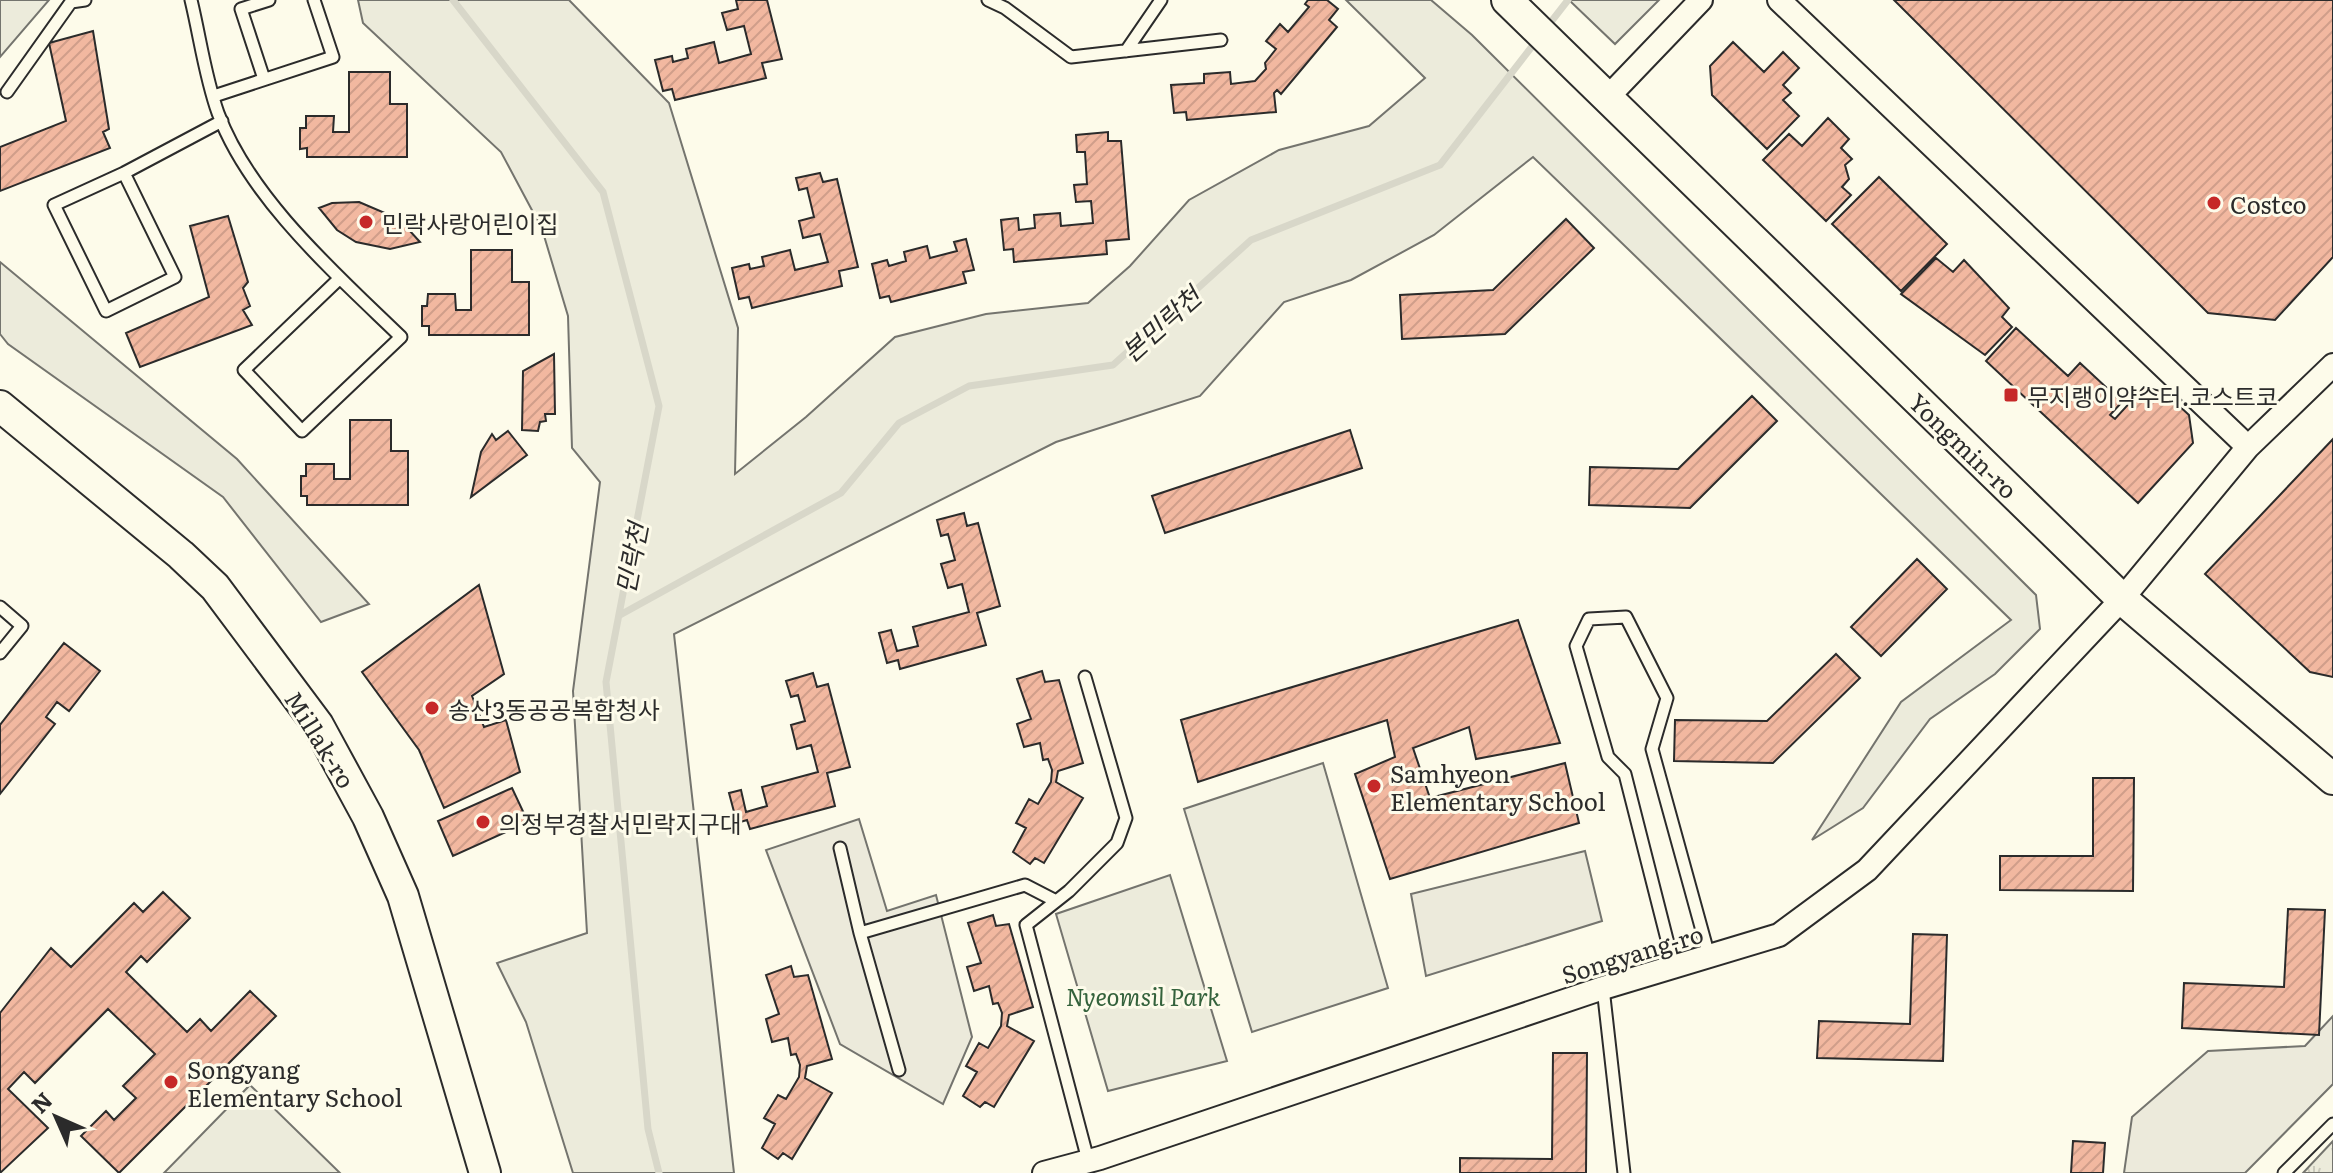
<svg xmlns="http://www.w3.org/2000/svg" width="2333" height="1173" font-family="Literata,'Noto Sans KR',serif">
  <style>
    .grass { fill: url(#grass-tufts); stroke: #74746e; stroke-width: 2 }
    .park { fill: #ecebdb; stroke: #74746e; stroke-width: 2 }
    .parking { fill: #eceadb; stroke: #74746e; stroke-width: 2 }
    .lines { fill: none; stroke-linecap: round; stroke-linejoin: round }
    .stream { stroke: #d8d7c9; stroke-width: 7 }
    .building { fill: url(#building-hatch); stroke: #2b2b2b; stroke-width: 2 }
    .lane-casing { stroke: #2b2b2b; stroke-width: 15 }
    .street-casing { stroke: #2b2b2b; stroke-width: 26 }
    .secondary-casing { stroke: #2b2b2b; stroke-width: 34 }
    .lane { stroke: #fdfbea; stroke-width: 11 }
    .street { stroke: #fdfbea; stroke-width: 22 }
    .secondary { stroke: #fdfbea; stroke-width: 30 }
    .poi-dot { fill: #c62828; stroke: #fdfbea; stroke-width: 3 }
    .labels { text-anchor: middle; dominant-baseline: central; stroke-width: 6; stroke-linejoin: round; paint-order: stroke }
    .poi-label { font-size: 24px; fill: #2b2b2b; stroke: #fdfbea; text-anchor: start }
    .street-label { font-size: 24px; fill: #2b2b2b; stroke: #fdfbea }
    .park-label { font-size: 24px; font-style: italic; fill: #34623c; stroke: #fdfbea }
    .water-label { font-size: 26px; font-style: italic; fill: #2b2b2b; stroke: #fdfbea }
  </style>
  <defs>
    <pattern id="grass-tufts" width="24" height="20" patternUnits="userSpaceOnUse" patternTransform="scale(2)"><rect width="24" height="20" fill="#ecebdb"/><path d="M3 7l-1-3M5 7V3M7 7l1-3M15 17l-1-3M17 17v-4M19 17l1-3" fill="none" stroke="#cbcabc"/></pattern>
    <pattern id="building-hatch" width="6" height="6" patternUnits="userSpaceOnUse" patternTransform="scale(2)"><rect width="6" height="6" fill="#f2b8a0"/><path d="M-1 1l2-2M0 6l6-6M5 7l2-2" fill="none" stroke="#d09e8a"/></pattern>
  </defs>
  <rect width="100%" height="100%" fill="#fdfbea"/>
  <path class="grass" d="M2333 1141V1173H2303Z"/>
  <path class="park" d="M0 0H49L0 57Z
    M358 0H569L669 103 738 328 735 474 806 417 895 337 986 314 1088 303 1130 266 1189 200 1279 150 1369 126 1425 78 1346 0H1431L1472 35 2036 595 2040 629 1995 674 1930 719 1863 808 1812 840 1901 702 2011 620 1533 157 1434 235 1351 280 1284 302 1200 396 1056 442 674 634 734 1173H573L526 1022 497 963 587 933 573 691 600 482 572 448 568 316 542 229 501 152 363 23Z
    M1569 0H1659L1615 44Z
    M0 262 237 459 369 604 321 622 223 497 8 344 0 334Z
    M1323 763 1388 988 1252 1032 1184 809Z
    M1170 875 1227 1061 1108 1091 1056 914Z
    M250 1085 340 1173H164Z"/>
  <path class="parking" d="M859 819 887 911 936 895 972 1037 943 1104 840 1044 766 850Z
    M1585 851 1602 921 1426 976 1411 894Z
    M2333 1016V1084L2245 1173H2124L2132 1117 2208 1051 2305 1046Z"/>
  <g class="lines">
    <path class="stream" d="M453 0 603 192 659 406 606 682 648 1129 659 1173
      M1547 27 1568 0
      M620 615 841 493 899 423 969 386 1113 365 1251 240 1440 165 1537 40"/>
  </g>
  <path class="building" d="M736 0H767L782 59 762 63 766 78 675 100 672 89 663 91 655 60 672 56 673 62 688 58 686 49 714 42 719 63 751 54 744 26 727 30 722 13 738 9Z
    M1308 0H1327L1338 9 1329 20 1337 27 1281 94 1277 90 1274 93 1276 112 1187 120 1186 112 1174 113 1171 85 1204 83V74L1230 72 1231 84 1255 81 1266 69 1265 63 1276 49 1266 41 1280 24 1288 32 1309 7 1305 4Z
    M1894 0H2333V257L2275 320 2208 313Z
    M93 31 109 129 103 132 110 148 0 191V147L66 121 49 43Z
    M1733 42 1764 72 1783 52 1799 68 1783 85 1791 93 1783 100 1799 116 1767 149 1712 95 1710 66Z
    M349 72H390V104H407V157H307V148L300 149V128H306V116H334L333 132H349Z
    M1828 118 1849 139 1841 148 1852 159 1845 165 1849 179 1842 187 1851 195 1826 221 1763 160 1789 134 1802 146Z
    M1108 132V141H1121L1129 239 1106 241 1107 254 1014 262 1013 249 1004 250 1001 220 1018 218 1019 230 1035 228 1034 215 1060 213 1061 226 1093 223 1091 201 1076 202 1074 185 1087 184 1085 152H1077L1076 135Z
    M820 173 823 182 837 179 858 267 839 271 842 286 752 308 749 297 739 299 732 268 749 264 750 269 764 266 762 257 790 250 795 270 828 262 820 234 803 238 799 221 814 217 807 188 799 190 796 178Z
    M1879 177 1947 244 1901 291 1832 224Z
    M359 202 399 219 420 242 390 249 356 242 337 230 319 208 332 203Z
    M228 216 248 282 243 288 250 306 243 310 252 325 140 367 126 333 209 297 190 226Z
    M1566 219 1594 248 1505 334 1402 339 1400 295 1493 290Z
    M966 239 974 270 963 272 966 283 891 302 889 296 880 298 872 264 887 260 889 266 906 261 904 252 927 246 930 258 957 251 954 242Z
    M471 250H512V282H529V335H429V326H422V306H427L428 294H455L456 310H471Z
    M1936 258 1953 272 1964 260 2009 308 2002 317 2012 327 1985 355 1901 294Z
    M2016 328 2068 376 2080 363 2122 402 2110 415 2115 419 2144 387 2164 392 2189 415 2193 443 2138 503 1986 361Z
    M554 354 555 414H545L546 421 540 422 538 431 522 430 523 371Z
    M1752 396 1777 421 1690 508 1589 505 1590 467 1678 469Z
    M350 420H391V451H408V505H307V496H301V476H306V464H334V479H350Z
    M1350 430 1362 468 1165 533 1152 496Z
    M508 431 527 455 471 497 481 452 492 434 496 440Z
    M2333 439V677L2310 672 2205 574Z
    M964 513 967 526 978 523 1000 606 977 613 986 645 900 669 898 660 887 663 879 633 891 630 897 651 918 646 913 627 969 612 962 584 948 588 941 564 955 560 948 534 941 536 937 520Z
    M1917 559 1947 589 1881 656 1851 627Z
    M479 585 504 674 472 696 484 727 506 720 520 772 444 808 419 750 362 672Z
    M1518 620 1560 743 1476 759 1469 727 1413 748 1430 798 1565 763 1579 823 1390 879 1355 774 1395 757 1387 720 1198 782 1181 720Z
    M64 643 100 671 69 711 57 702 46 717 55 724 0 794V725Z
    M1836 654 1860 678 1773 763 1674 761 1675 720 1767 721Z
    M1042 671 1045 682 1059 680 1083 763 1058 771 1056 782 1083 798 1044 863 1035 858 1030 864 1013 852 1026 828 1016 823 1029 799 1038 804 1051 782 1052 770 1048 759 1043 760 1040 743 1024 747 1017 724 1031 719 1017 679Z
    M813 673 817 687 828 684 850 767 827 773 835 806 750 829 747 820 737 823 729 793 741 790 746 812 767 806 762 787 818 772 811 745 797 749 791 725 805 721 798 695 791 697 786 681Z
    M2093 778H2134L2133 891 2000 890V856H2093Z
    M512 788 528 822 453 856 438 821Z
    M163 892 190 918 147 962 141 956 126 972 187 1032 200 1019 211 1031 250 991 276 1016 119 1173 81 1136 106 1111 114 1120 136 1098 123 1086 155 1054 108 1009 35 1083 24 1072 8 1089 48 1128 0 1173V1013L51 948 71 967 134 903 143 912Z
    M2288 909 2325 910 2319 1035 2182 1028 2184 983 2284 987Z
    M993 915 996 926 1009 924 1033 1007 1009 1015 1007 1026 1034 1041 994 1107 985 1102 980 1107 963 1096 977 1072 966 1066 979 1043 988 1048 1001 1026 1002 1013 998 1003 993 1004 989 986 974 991 967 967 981 963 968 923Z
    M1913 934 1947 935 1943 1061 1817 1058 1819 1021 1910 1024Z
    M791 966 794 977 808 975 832 1059 807 1066 805 1078 832 1093 792 1159 783 1153 778 1159 762 1148 775 1124 764 1118 778 1095 786 1099 799 1077 800 1065 796 1054 791 1055 788 1038 772 1042 766 1019 779 1014 766 975Z
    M1553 1053H1587L1586 1173H1460V1158L1552 1159Z
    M2073 1141 2105 1143 2103 1173H2071Z"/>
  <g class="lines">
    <defs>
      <path id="lane" d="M191 0C200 37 205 77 218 113 250 199 336 274 401 337L302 431 244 370 340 278
        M988 0 1005 8 1071 57 1221 40
        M1126 51 1161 0
        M264 79 241 9 269 0
        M7 92 71 2 85 0
        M214 96 333 57 314 0
        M124 173 175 277 106 311 54 205 124 173 222 121
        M0 607 22 626 0 653
        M1085 677 1126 818 1117 843 1069 891 1026 925 1088 1160
        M840 848 860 933 1025 885 1056 901
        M860 933 899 1070
        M1674 967 1625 774 1608 757 1576 646 1589 619 1626 617 1667 698 1652 749 1709 956
        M1603 988 1624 1173
        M2284 1173 2333 1124"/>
      <path id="street" d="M1779 0 2248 447
        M1608 97 1701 0
        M1044 1173 1100 1158 1603 988 1779 935 1867 870 2122 599 2248 447 2333 365"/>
      <path id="secondary" d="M1507 0 2122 599 2333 779
        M0 406 181 555 215 587 318 725 368 817 403 896 485 1173"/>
    </defs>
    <use href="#lane" class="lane-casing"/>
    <use href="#street" class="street-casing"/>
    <use href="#secondary" class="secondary-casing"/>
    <use href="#lane" class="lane"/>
    <use href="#street" class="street"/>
    <use href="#secondary" class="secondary"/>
  </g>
  <g class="poi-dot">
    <circle cx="2214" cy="203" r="8"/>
    <circle cx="366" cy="222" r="8"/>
    <rect x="2003" y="387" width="16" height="16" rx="4"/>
    <circle cx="432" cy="708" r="8"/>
    <circle cx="1374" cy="786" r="8"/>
    <circle cx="483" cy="822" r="8"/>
    <circle cx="171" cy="1082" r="8"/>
  </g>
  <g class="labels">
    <g class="poi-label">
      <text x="2230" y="203">Costco</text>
      <text x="382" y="222">민락사랑어린이집</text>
      <text x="2027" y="395">무지랭이약수터.코스트코</text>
      <text x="448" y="708">송산3동공공복합청사</text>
      <text x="1390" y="772">Samhyeon<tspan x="1390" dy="28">Elementary School</tspan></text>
      <text x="499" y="822">의정부경찰서민락지구대</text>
      <text x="187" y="1068">Songyang<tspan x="187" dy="28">Elementary School</tspan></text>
    </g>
    <g class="street-label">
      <text transform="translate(1964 445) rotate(44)">Yongmin-ro</text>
      <text transform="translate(321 739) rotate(58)">Millak-ro</text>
      <text transform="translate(1632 953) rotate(-17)">Songyang-ro</text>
    </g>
    <g class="park-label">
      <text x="1143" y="995">Nyeomsil Park</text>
    </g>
    <g class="water-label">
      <text transform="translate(1160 323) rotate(-42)">본민락천</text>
      <text transform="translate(630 558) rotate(-79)">민락천</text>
    </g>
  </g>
  <g transform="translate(56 1117) rotate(315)" stroke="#fdfbea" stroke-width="6" paint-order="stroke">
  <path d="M0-6L14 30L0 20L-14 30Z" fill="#2b2b2b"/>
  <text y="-12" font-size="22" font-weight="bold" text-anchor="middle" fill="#2b2b2b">N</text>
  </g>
</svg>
